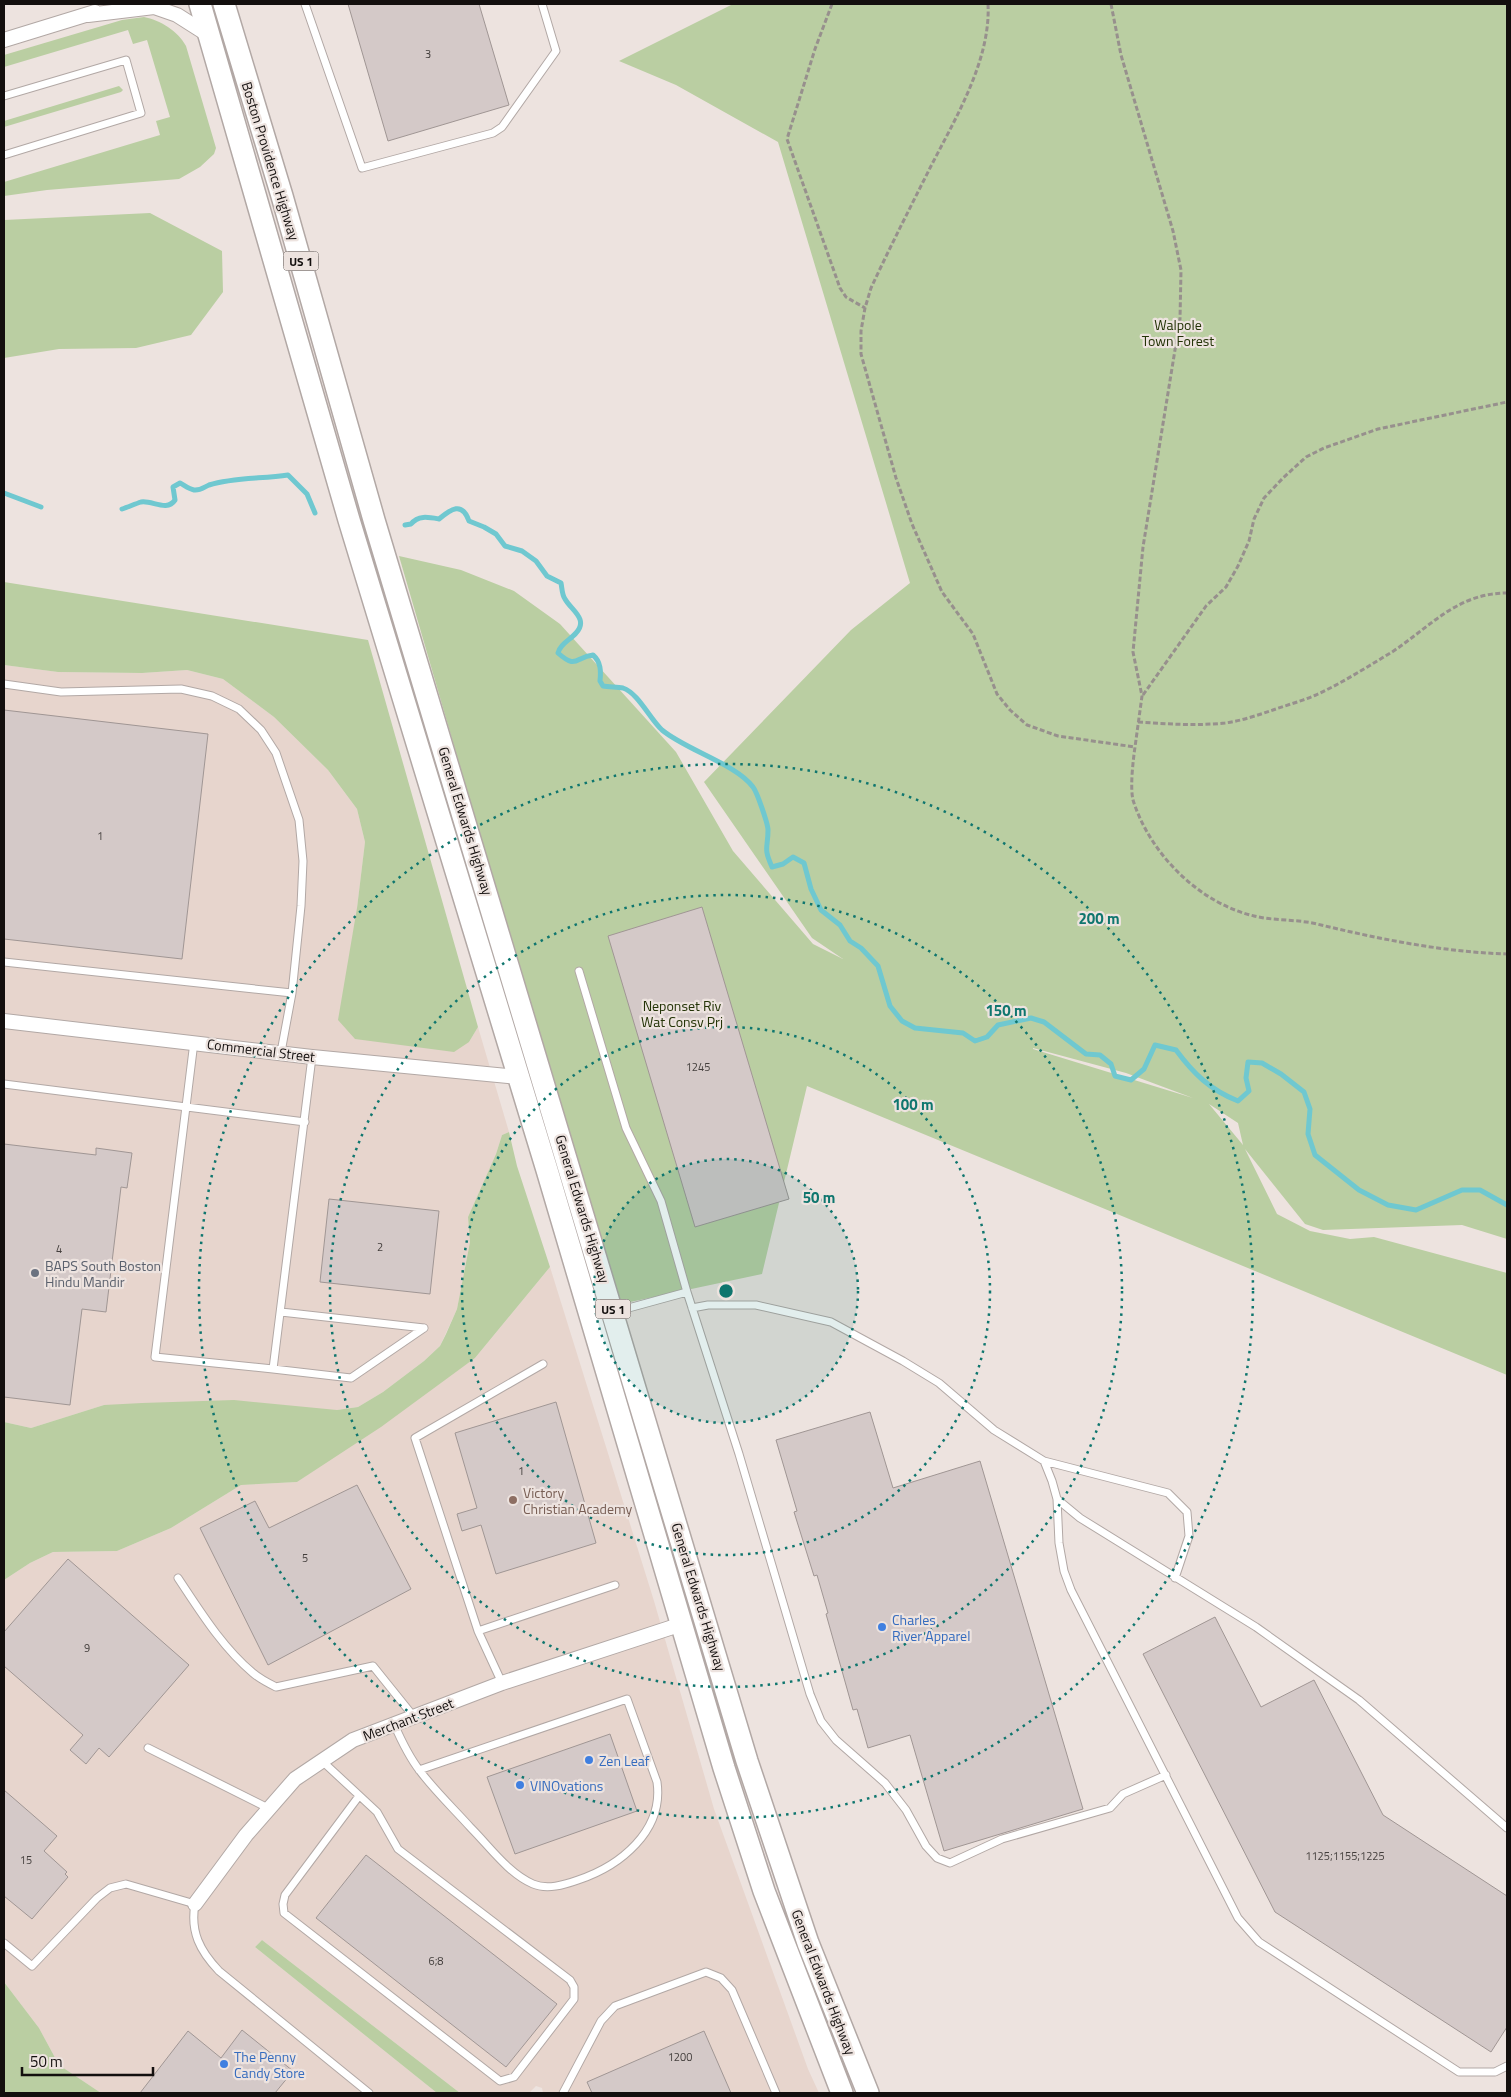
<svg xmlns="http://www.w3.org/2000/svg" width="1511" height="2097" font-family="'Titillium Web',sans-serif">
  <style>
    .built { fill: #e7d5cd }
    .green { fill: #bacea2; fill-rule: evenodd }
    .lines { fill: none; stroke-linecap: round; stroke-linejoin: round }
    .stream { stroke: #6fc8d0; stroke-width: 5 }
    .building { fill: #d4c9c8; stroke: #a09694 }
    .service-casing { stroke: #b2a8a5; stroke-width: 9 }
    .minor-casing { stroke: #b2a8a5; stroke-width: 16 }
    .primary-casing { stroke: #b2a8a5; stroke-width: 24 }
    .path { stroke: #97908d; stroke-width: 3; stroke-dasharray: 5 2.5; stroke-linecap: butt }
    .service { stroke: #fff; stroke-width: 7 }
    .minor { stroke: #fff; stroke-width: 14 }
    .primary { stroke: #fff; stroke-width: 21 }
    .ring { fill: none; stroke: #0f766e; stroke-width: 2.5; stroke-dasharray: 2.5 5 }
    .worship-dot { fill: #6b7280; stroke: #ede3df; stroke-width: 2 }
    .education-dot { fill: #8d6e63; stroke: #ede3df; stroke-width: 2 }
    .shop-dot { fill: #3f7fe0; stroke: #ede3df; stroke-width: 2 }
    .labels { text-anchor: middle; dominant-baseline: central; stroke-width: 4.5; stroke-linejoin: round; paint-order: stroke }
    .number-label { font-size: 11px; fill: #433e3c }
    .shield { fill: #ede3df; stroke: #544f4d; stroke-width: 1 }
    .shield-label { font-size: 12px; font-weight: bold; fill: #130f0e }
    .street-label { font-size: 14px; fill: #130f0e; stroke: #ede3df }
    .park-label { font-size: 14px; fill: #233306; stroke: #ede3df }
    .worship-label { font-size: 14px; fill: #5b616d; stroke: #ede3df; text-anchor: start }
    .education-label { font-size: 14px; fill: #785e54; stroke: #ede3df; text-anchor: start }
    .shop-label { font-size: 14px; fill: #366cbe; stroke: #ede3df; text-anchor: start }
    .centre { fill: #0f766e; stroke: #ede3df; stroke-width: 2.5 }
    .ring-label { font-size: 15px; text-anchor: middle; font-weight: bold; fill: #0f766e; stroke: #ede3df; stroke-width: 4.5; stroke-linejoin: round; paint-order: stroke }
  </style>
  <rect width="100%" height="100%" fill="#ede3df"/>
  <path class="built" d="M4 665 58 672 142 673 187 670 223 679 274 717 328 770 357 809 365 842 357 908 469 1042 478 1027 509 1132 502 1135 496 1154 468 1217 470 1242 457 1309 440 1346 424 1361 383 1392 358 1407 337 1410 104 1405 31 1428 4 1422Z
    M550 1267 654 1601 714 1809 808 2069 819 2093H543L542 2088 536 2086 529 2093H460L262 1940 255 1947 437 2093H101L59 2065 39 2028 4 1982V1580L30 1563 53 1552 117 1551 171 1528 241 1485 297 1482 475 1358Z"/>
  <path class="green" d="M733 4H1507V1239L1462 1225 1323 1230 1305 1224 1245 1149 1277 1214 1310 1231 1350 1239 1374 1237 1507 1273V1375L807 1086 762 1274 616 1305 399 556 461 570 514 591 560 624 676 752 733 851 813 944 843 959 812 938 704 782 851 630 910 583 778 142 676 85 619 61ZM1033 1048 1126 1073 1193 1098 1033 1049ZM1209 1104 1238 1123 1243 1145Z
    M144 17C160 20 178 31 186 46L216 148 214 154 200 167 179 179 47 190 4 196V182L160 135 156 121 170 117 147 40 133 44 128 30 4 67V55L122 20Z
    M119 86 123 90 121 92 4 127V121Z
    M150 213 222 251 223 292 191 335 136 348 59 349 4 358V220Z
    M4 582 368 640 478 1027 469 1042 454 1052 355 1039 338 1020 357 908 365 842 357 809 328 770 274 717 223 679 187 670 142 673 58 672 4 665Z
    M509 1132 517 1166 550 1267 475 1358 381 1427 297 1482 241 1485 171 1528 117 1551 53 1552 30 1563 4 1580V1422L31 1428 104 1405 142 1403 234 1400 337 1410 358 1407 383 1392 424 1361 440 1346 446 1334 457 1309 470 1242 468 1217 496 1154 502 1135Z
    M262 1940 460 2093H437L255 1947Z
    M4 1982 39 2028 59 2065 101 2093H4Z"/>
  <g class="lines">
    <path class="stream" d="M4 493 41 507
      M122 509C128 507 135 504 141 502 152 500 167 512 175 500L173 487 180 483C184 485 189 489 194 490 200 491 204 487 209 485 234 477 262 479 288 475L307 494 315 513
      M405 525 411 524C418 515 428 517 439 519 451 509 462 501 469 521L484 527 496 534 505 546 522 551 536 561 547 576 561 583C562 588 562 595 565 599 571 610 589 619 576 633 570 640 560 644 558 653 577 670 575 657 593 655 601 662 601 671 600 681L603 686C609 687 617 687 623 688 638 693 650 719 662 730 686 750 736 764 753 787 757 792 768 824 768 830 768 849 763 847 772 867L783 864 793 857 804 863 811 889 821 910 840 925 850 941 861 948 878 966 890 1006 902 1021 915 1028 963 1033 975 1041 987 1037 998 1025 1031 1018 1044 1022 1086 1054 1100 1055 1111 1064 1115 1076 1131 1080 1144 1069 1155 1045 1176 1050C1193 1073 1210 1090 1238 1101L1249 1091 1246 1078 1248 1062 1262 1063 1281 1074 1304 1092 1310 1109 1308 1134 1315 1155 1359 1190 1388 1205 1416 1210 1462 1190H1480L1507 1205"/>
  </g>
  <path class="building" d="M348 4H479L509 105 388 141Z
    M4 710 208 734 182 959 4 939Z
    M702 907 789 1199 695 1227 608 936Z
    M4 1144 96 1155V1148L132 1153 127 1188 121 1187 106 1312 82 1309 70 1405 4 1397Z
    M329 1199 439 1211 430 1294 320 1282Z
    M556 1402 596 1543 496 1574 481 1525 462 1531 457 1514 477 1508 455 1433Z
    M870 1412 893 1488 980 1461 1083 1809 944 1851 910 1735 868 1748 857 1709 853 1710 826 1614 828 1613 817 1575 814 1576 794 1512 797 1511 776 1440Z
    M357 1485 411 1589 268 1665 200 1528 255 1501 269 1528Z
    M68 1559 189 1665 109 1757 99 1748 86 1764 70 1750 83 1735 4 1666V1632Z
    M1215 1617 1261 1707 1314 1680 1383 1815 1507 1896V2027L1491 2052 1275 1912 1143 1654Z
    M610 1734 637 1811 515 1854 487 1777Z
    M4 1790 57 1836 44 1851 67 1872 65 1874 68 1877 32 1919 4 1896Z
    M366 1855 557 2004 506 2067 316 1918Z
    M242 2030 293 2071 275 2093H140L188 2031 221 2058Z
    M704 2031 731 2093H592L587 2082Z"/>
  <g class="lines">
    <defs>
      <path id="service" d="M305 4 362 168 493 133 502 127 556 51 542 4
        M4 96 126 60 141 113 4 155
        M4 684 61 692 181 689 212 696 239 709 261 730 276 753 299 820 303 861 301 906 292 993 281 1052
        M4 962 292 993
        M579 971 626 1128 661 1201 687 1292 614 1312
        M194 1042 155 1357 273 1369
        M312 1057 273 1369 351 1378 424 1328
        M4 1084 305 1122
        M687 1292 739 1454 810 1694 821 1721 836 1740 885 1783 906 1810 926 1846 937 1858 950 1863 1002 1839 1110 1808 1123 1794 1166 1775
        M692 1308 708 1305H756L831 1322 903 1361 939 1383 994 1430 1044 1461 1052 1481 1057 1499 1059 1543 1064 1571 1071 1590 1238 1918 1259 1942 1459 2072H1495L1507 2066
        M281 1312 424 1328
        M1044 1461 1168 1493 1187 1512 1189 1536 1175 1578
        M1057 1499 1080 1518 1256 1627 1359 1700 1507 1828
        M178 1578C200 1611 222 1647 253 1673 260 1679 268 1683 276 1687L373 1666 414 1717
        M478 1631 615 1585
        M502 1683 478 1631 415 1438 543 1364
        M394 1724C401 1740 409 1757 420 1771 435 1791 454 1809 471 1828 490 1847 508 1873 533 1884 547 1890 564 1885 578 1880 620 1866 664 1831 657 1782L627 1699 419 1770
        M148 1748 268 1808
        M321 1760 377 1812 398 1849 570 1980 574 1987V1999L514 2077 500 2081 284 1913 283 1904 285 1895 359 1796
        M4 1943 32 1966 97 1898 110 1888 126 1884 195 1904C190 1932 200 1951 219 1971L369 2093
        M563 2093 601 2021 615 2006 706 1972 721 1978 732 1990 776 2093"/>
      <path id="minor" d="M88 15 154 7 177 15 210 36
        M4 40 95 12
        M4 1021 312 1057 518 1077
        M195 1904 246 1835 295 1779 353 1740 502 1683 682 1624"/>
      <path id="primary" d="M200 4 349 520 547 1170 724 1768 764 1891 842 2093
        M224 4 282 196 374 520 747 1761 808 1943 868 2093"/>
    </defs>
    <use href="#service" class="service-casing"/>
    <use href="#minor" class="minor-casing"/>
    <use href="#primary" class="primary-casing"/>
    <path class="path" d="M832 4 815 49 787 139 840 288 846 297 865 308
      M988 4C991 60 955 119 930 168 910 208 890 247 871 288L865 308 861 331V354L896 478 912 524 942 592 973 634 997 694 1010 710 1027 725 1058 736 1135 747C1133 761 1130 787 1133 800 1150 854 1199 903 1254 916 1274 921 1296 919 1317 924 1379 939 1443 952 1507 954
      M1111 4 1121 55 1173 231 1181 270 1180 319 1143 547 1133 652 1142 696 1135 747
      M1143 695 1206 606 1226 587 1238 566 1249 541 1254 519 1264 498 1283 478 1306 457 1324 448 1378 429 1507 402
      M1138 722C1167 724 1196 726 1225 723 1241 721 1258 715 1273 710 1287 705 1302 701 1316 695 1342 683 1367 667 1392 652 1430 627 1457 593 1507 593"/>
    <use href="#service" class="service"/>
    <use href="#minor" class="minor"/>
    <use href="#primary" class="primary"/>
  </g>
  <circle cx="726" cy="1291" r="132" fill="#0f766e" fill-opacity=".12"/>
  <g class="ring">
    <circle cx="726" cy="1291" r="132"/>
    <circle cx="726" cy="1291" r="264"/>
    <circle cx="726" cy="1291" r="396"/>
    <circle cx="726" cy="1291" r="527"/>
  </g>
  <circle class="worship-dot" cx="35" cy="1273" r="5"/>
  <circle class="education-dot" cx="513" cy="1500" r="5"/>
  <g class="shop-dot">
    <circle cx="882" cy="1627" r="5"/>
    <circle cx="589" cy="1760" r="5"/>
    <circle cx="520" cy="1785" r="5"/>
    <circle cx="224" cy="2064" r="5"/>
  </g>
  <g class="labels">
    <g class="number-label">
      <text x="428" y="54">3</text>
      <text x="100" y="836">1</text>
      <text x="698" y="1067">1245</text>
      <text x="380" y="1247">2</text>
      <text x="59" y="1249">4</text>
      <text x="521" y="1471">1</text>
      <text x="305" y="1558">5</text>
      <text x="87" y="1648">9</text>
      <text x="1345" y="1856">1125;1155;1225</text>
      <text x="26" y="1860">15</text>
      <text x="436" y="1961">6;8</text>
      <text x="680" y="2057">1200</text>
    </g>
    <g class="shield">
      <rect x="283.5" y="251.5" width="35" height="19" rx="4"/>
      <rect x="595.5" y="1299.5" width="35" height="19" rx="4"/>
    </g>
    <g class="shield-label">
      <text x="301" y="261">US 1</text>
      <text x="613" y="1309">US 1</text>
    </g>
    <g class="street-label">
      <text transform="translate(271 161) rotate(73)">Boston Providence Highway</text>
      <text transform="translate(466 821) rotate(73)">General Edwards Highway</text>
      <text transform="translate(261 1050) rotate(7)">Commercial Street</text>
      <text transform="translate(583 1209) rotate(73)">General Edwards Highway</text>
      <text transform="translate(699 1597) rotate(73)">General Edwards Highway</text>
      <text transform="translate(408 1719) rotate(-21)">Merchant Street</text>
      <text transform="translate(824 1982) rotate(69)">General Edwards Highway</text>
    </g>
    <g class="park-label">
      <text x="1178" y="324">Walpole<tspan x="1178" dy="16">Town Forest</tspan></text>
      <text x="682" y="1005">Neponset Riv<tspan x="682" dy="16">Wat Consv Prj</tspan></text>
    </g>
    <g class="worship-label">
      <text x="45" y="1265">BAPS South Boston<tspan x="45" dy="16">Hindu Mandir</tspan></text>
    </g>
    <g class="education-label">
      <text x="523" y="1492">Victory<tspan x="523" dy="16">Christian Academy</tspan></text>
    </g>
    <g class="shop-label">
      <text x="892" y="1619">Charles<tspan x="892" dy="16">River Apparel</tspan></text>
      <text x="599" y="1760">Zen Leaf</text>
      <text x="530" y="1785">VINOvations</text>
      <text x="234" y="2056">The Penny<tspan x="234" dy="16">Candy Store</tspan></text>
    </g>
  </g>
  <circle cx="726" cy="1291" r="8" class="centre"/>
  <g class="ring-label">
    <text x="1099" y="924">200 m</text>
    <text x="1006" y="1016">150 m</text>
    <text x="913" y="1110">100 m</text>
    <text x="819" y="1203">50 m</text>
  </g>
  <rect width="1511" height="2097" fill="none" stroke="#130f0e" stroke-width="10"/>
  <path d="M22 2067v8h131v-8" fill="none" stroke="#130f0e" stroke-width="2.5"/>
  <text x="30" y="2067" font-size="15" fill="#130f0e" stroke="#ede3df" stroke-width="4" paint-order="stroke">50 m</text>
</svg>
